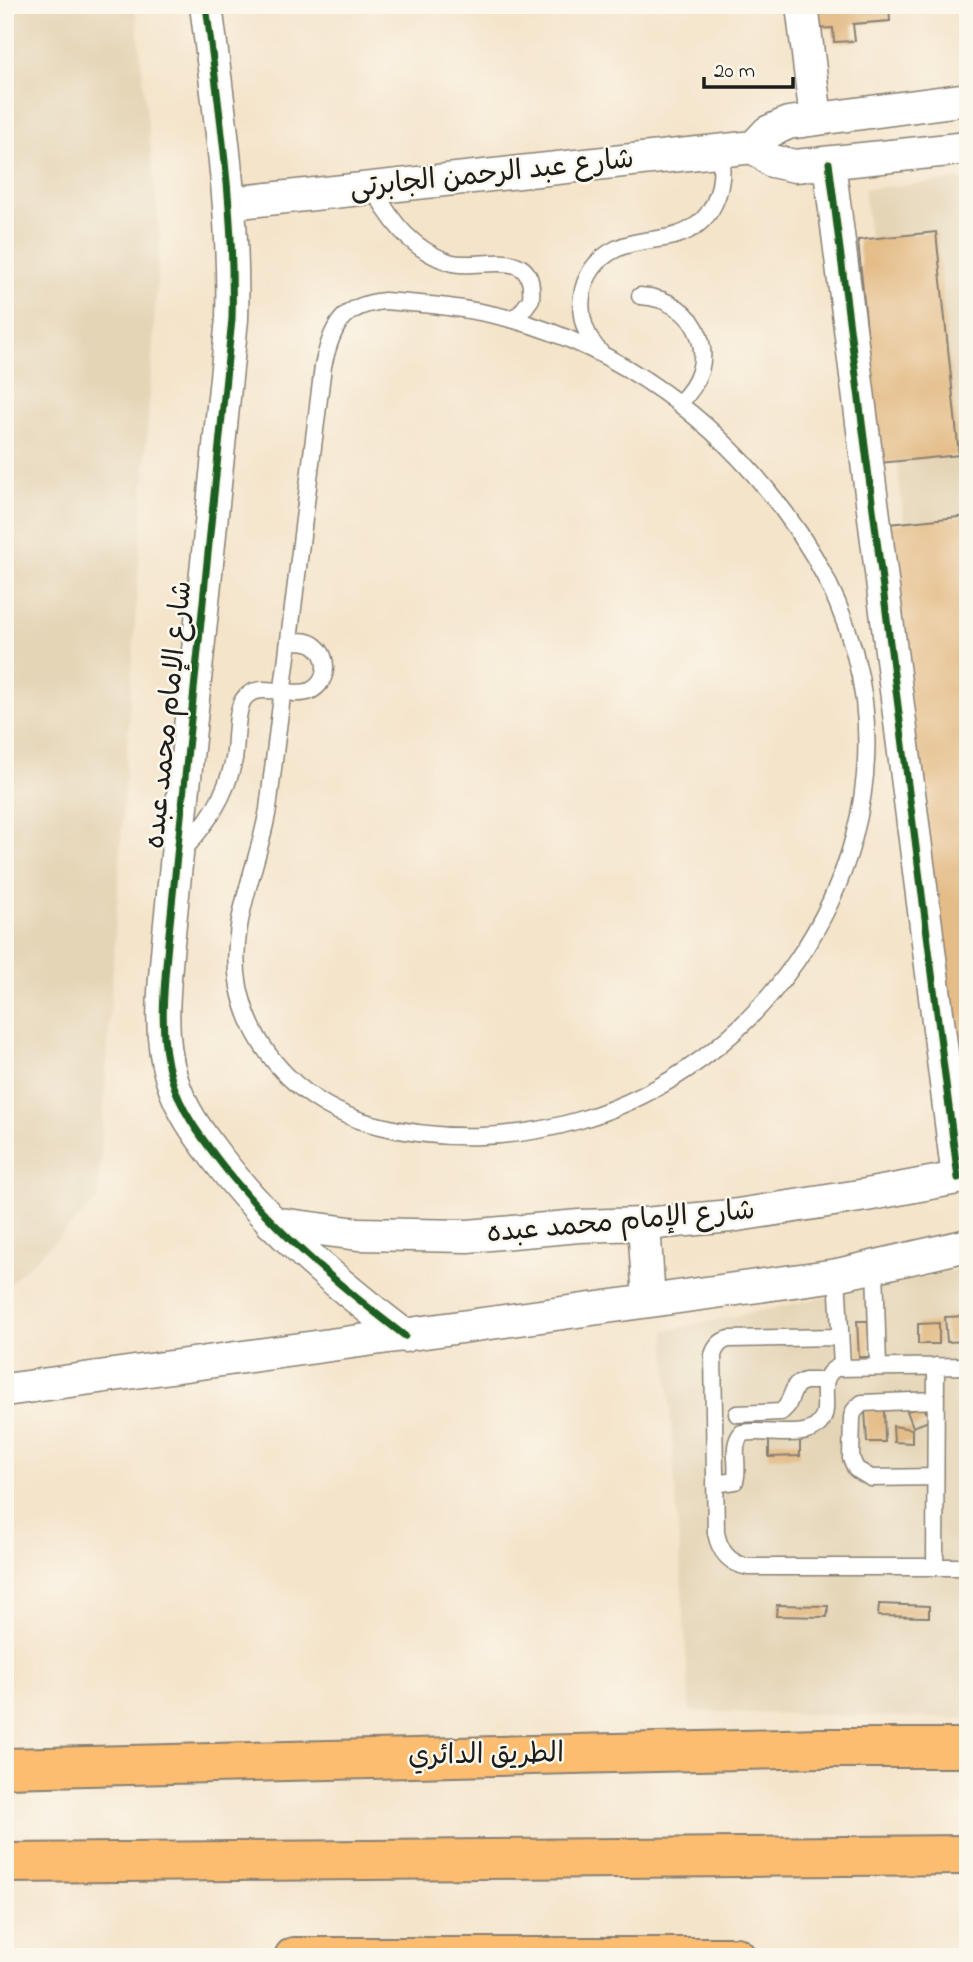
<svg xmlns="http://www.w3.org/2000/svg" width="973" height="1962" font-family="'Indie Flower','Playpen Sans Arabic',sans-serif">
  <style>
    .built { fill: #e5d5b7 }
    .building { fill: #e4bc87 }
    .lines { fill: none; stroke-linecap: round; stroke-linejoin: round }
    .service-casing { stroke: #888073; stroke-width: 19 }
    .minor-casing { stroke: #888073; stroke-width: 35 }
    .trunk-casing { stroke: #888073; stroke-width: 42 }
    .motorway-casing { stroke: #888073; stroke-width: 42 }
    .service { stroke: #fff; stroke-width: 16 }
    .minor { stroke: #fff; stroke-width: 32 }
    .trunk { stroke: #fcbd6f; stroke-width: 38 }
    .motorway { stroke: #fcbd6f; stroke-width: 38 }
    .cycleway-casing { stroke: #fbf7ec; stroke-width: 11 }
    .cycleway { stroke: #1b5e20; stroke-width: 7 }
    .labels { text-anchor: middle; dominant-baseline: central; stroke-width: 5; stroke-linejoin: round; paint-order: stroke }
    .street-label { font-size: 28px; fill: #1c1c1c; stroke: #fbf7ec }
  </style>
  <rect width="100%" height="100%" fill="#fbf7ec"/>
  <filter id="ink" filterUnits="userSpaceOnUse"><feTurbulence type="fractalNoise" baseFrequency=".0143" numOctaves="2"/><feDisplacementMap in="SourceGraphic" scale="14" xChannelSelector="R" yChannelSelector="G"/><feConvolveMatrix kernelMatrix="1 2 1 2 8 2 1 2 1" color-interpolation-filters="sRGB"/></filter>
  <filter id="wash" filterUnits="userSpaceOnUse"><feTurbulence type="fractalNoise" baseFrequency=".00686" numOctaves="4" result="noise"/><feDisplacementMap in="SourceGraphic" scale="28" xChannelSelector="R" yChannelSelector="G"/><feGaussianBlur stdDeviation="1.57" result="paint"/><feColorMatrix in="noise" values="0 0 0 0 0 0 0 0 0 0 0 0 0 0 0 0 0 1.4 0 .05"/><feComposite in="paint" operator="in"/></filter>
  <g filter="url(#wash)">
    <rect width="100%" height="100%" fill="#f4e4ca"/>
    <path class="built" d="M5 5H135L160 235 98 1200 5 1288Z
      M968 179V1050L864 189Z
      M968 1267V1719L690 1711 665 1331Z"/>
    <g id="blocks">
      <path class="building" d="M815 5H889L890 21 853 24 855 41 834 42 833 28 816 29Z
        M936 232 959 455 880 463 858 240Z
        M968 516V1065L953 1067 889 524Z
        M968 1316V1341L947 1342 945 1317Z
        M857 1321H868L870 1357H859Z
        M939 1323V1344H918V1324Z
        M924 1406 929 1421 913 1427 907 1411Z
        M865 1410H884L885 1442H867Z
        M893 1426 912 1429V1443L894 1442Z
        M769 1441H800V1456L769 1457Z
        M879 1604 929 1606V1617L878 1616Z
        M777 1605 828 1606 827 1617 776 1616Z"/>
    </g>
  </g>
  <g filter="url(#ink)">
    <use href="#blocks" fill-opacity="0" stroke="#888073" stroke-width="2"/>
    <g class="lines">
      <defs>
        <path id="service" d="M374 188C389 220 413 250 449 262 479 272 536 242 531 299L520 314 510 319
          M640 296C700 299 724 363 679 403
          M385 301C427 304 470 308 511 319 621 349 716 420 783 510 826 567 855 630 864 701 886 888 756 1068 580 1120 513 1140 440 1142 372 1124 306 1106 253 1056 239 987 227 925 258 869 268 809L323 366C332 327 341 305 385 301Z
          M601 353C570 322 576 268 616 249 634 240 655 241 674 236 714 225 726 188 720 151
          M182 852C207 823 226 797 234 759 237 743 235 714 243 700 256 679 292 699 310 691 328 683 330 657 315 646 308 640 298 641 289 641
          M875 1266 878 1367
          M837 1275 842 1367
          M840 1337 729 1339C720 1341 716 1346 713 1355L716 1533C720 1552 729 1563 748 1567H968
          M737 1414 781 1412 787 1406 796 1385 805 1381H825
          M935 1477 871 1478 856 1469 851 1458 852 1417 854 1411 862 1403 936 1400
          M715 1484 735 1481C740 1465 730 1446 742 1433 763 1428 804 1441 819 1424 834 1408 814 1380 836 1368L968 1366
          M935 1567 936 1366"/>
        <path id="minor" d="M206 5C219 110 235 213 232 319L168 943C164 988 158 1036 172 1080 181 1110 198 1133 217 1158 270 1228 336 1283 405 1336
          M802 5 816 119
          M754 147 772 161 795 166 968 148
          M829 163 958 1178
          M231 203 754 147 768 132 788 123 968 99
          M272 1223 358 1234 468 1236 579 1226 644 1224 731 1216 866 1195 968 1176
          M644 1224 649 1300
          M5 1390 837 1275 968 1245"/>
        <path id="trunk" d="M5 1768 821 1748H968"/>
        <path id="motorway" d="M5 1863 968 1855
          M294 1957H736"/>
      </defs>
      <use href="#service" class="service-casing"/>
      <use href="#minor" class="minor-casing"/>
      <use href="#trunk" class="trunk-casing"/>
      <use href="#motorway" class="motorway-casing"/>
      <use href="#service" class="service"/>
      <use href="#minor" class="minor"/>
      <use href="#trunk" class="trunk"/>
      <use href="#motorway" class="motorway"/>
      <defs>
        <path id="cycleway" d="M206 5C219 110 235 213 232 319L168 943C164 988 158 1036 172 1080 181 1110 198 1133 217 1158 270 1228 336 1283 405 1336
          M829 163 958 1178"/>
      </defs>
      <use href="#cycleway" class="cycleway-casing"/>
      <use href="#cycleway" class="cycleway"/>
    </g>
  </g>
  <g class="labels">
    <g class="street-label">
      <text transform="translate(492 175) rotate(-6)">شارع عبد الرحمن الجابرتى</text>
      <text transform="translate(170 715) rotate(-84)">شارع الإمام محمد عبده</text>
      <text transform="translate(621 1223) rotate(-5)">شارع الإمام محمد عبده</text>
      <text transform="translate(486 1756) rotate(-1)">الطريق الدائري</text>
    </g>
  </g>
  <rect width="973" height="1962" fill="none" stroke="#fbf7ec" stroke-width="28"/>
  <path d="M704 77v10h89v-10" fill="none" stroke="#1c1c1c" stroke-width="3.5"/>
  <text x="714" y="77" font-size="21" fill="#1c1c1c" stroke="#fbf7ec" stroke-width="5" paint-order="stroke">20 m</text>
</svg>
